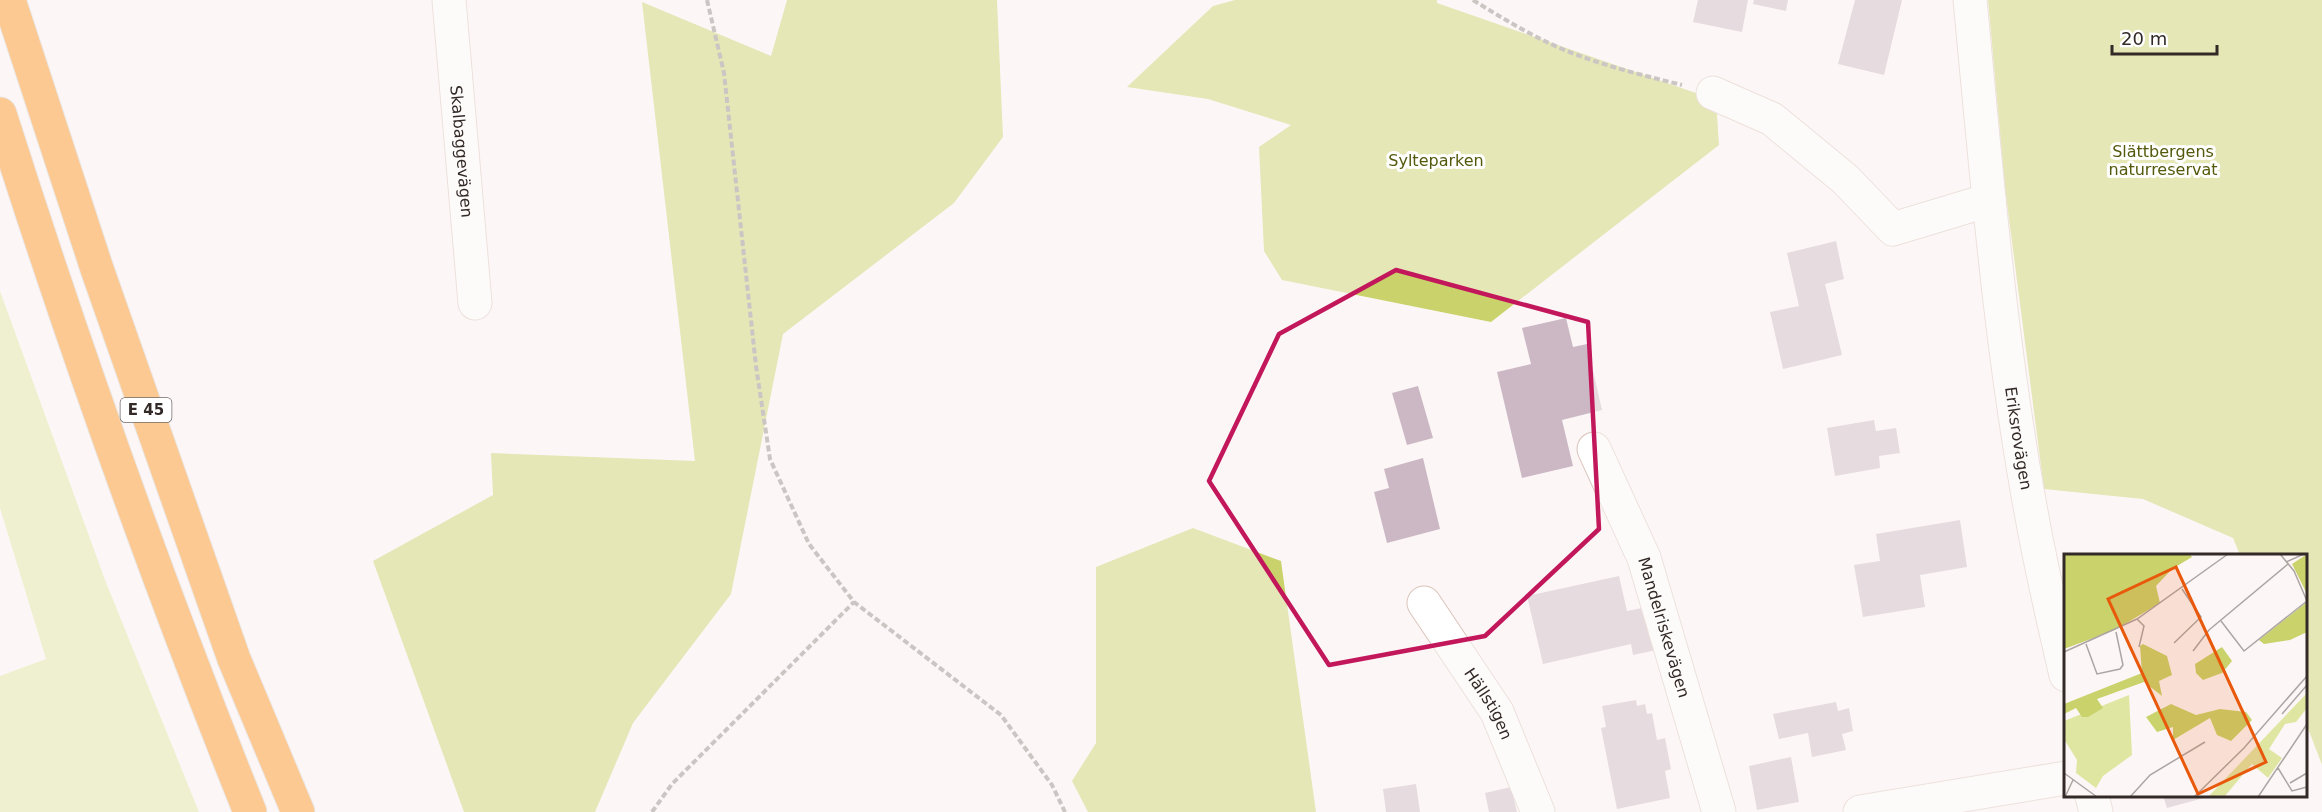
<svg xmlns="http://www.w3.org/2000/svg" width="2322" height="812" font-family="'DejaVu Sans',sans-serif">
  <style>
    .green { fill: #dfe6a2 }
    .forest { fill: #c9d26b }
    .building { fill: #ccb8c4 }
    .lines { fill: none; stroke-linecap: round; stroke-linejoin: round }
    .minor-casing { stroke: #dbc4bc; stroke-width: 35 }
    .highway-casing { stroke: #d6d4d4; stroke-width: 35 }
    .path { stroke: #918a88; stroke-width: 4; stroke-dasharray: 6 3; stroke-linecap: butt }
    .minor { stroke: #fff; stroke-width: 33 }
    .highway { stroke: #fd901a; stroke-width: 33 }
    .marked { fill: none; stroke: #c2185b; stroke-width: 4.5; stroke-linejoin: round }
    .labels { text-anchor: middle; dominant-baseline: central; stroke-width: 6; stroke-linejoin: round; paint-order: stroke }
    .shield { fill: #fff; stroke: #706a68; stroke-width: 1.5 }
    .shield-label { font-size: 15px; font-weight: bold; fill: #332a27 }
    .park-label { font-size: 16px; fill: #54590b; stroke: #fff }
    .street-label { font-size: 16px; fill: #332a27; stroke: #fff }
    .inset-road { fill: none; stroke: #aca5a3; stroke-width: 1.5 }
    .view { fill: #e8590c; fill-opacity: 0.15; stroke: #e8590c; stroke-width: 3 }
    .inset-edge { fill: none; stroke: #332a27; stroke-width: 3 }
  </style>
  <rect width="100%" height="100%" fill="#fcf7f6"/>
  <path class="green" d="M0 291 105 580 199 812H0V676L46 659 0 508Z"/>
  <path class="forest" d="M787 0H997L1003 137 954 203 783 334 731 594 633 723 595 812H464L373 561 493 495 491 453 695 461 642 2 771 56Z
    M1235 0H1437V3L1716 100 1719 145 1491 322 1282 280 1264 251 1259 147 1291 125 1208 99 1127 87 1213 6Z
    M1988 0H2322V765L2306 723V556L2240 555 2233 538 2143 499 2044 489 2005 188Z
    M1193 528 1281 561 1316 812H1088L1072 781 1096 743V567Z"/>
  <path class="building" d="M1698 0H1748L1742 32 1693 22Z
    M1754 0H1788L1786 11 1753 4Z
    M1855 0H1902L1884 75 1838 64Z
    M1836 241 1844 279 1825 284 1842 355 1783 369 1770 312 1799 306 1787 253Z
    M1566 318 1573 347 1587 344 1602 410 1562 420 1573 466 1522 478 1497 372 1531 364 1522 328Z
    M1418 386 1433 438 1407 445 1392 393Z
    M1874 420 1876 431 1896 428 1900 453 1879 456 1880 468 1835 476 1827 428Z
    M1423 458 1440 529 1387 543 1374 492 1389 488 1384 469Z
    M1960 520 1967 567 1920 575 1925 607 1863 617 1854 565 1880 561 1876 534Z
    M1619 576 1627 611 1652 606 1661 649 1633 655 1631 644 1543 664 1527 596Z
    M1636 700 1637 706 1645 704 1647 714 1652 713 1657 740 1665 738 1671 769 1665 771 1670 798 1617 809 1601 728 1606 727 1602 706Z
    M1836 702 1838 711 1849 708 1853 731 1842 734 1846 750 1812 757 1808 733 1779 739 1773 714Z
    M1791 757 1799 802 1757 810 1749 766Z
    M1416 784 1420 812H1386L1383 789Z
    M1511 787 1517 812H1489L1485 793Z
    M2163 796H2211L2167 808Z"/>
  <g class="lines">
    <defs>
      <g id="minor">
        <path id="s1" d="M449 0 475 303"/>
        <path id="s2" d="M1970 0C1987 178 2001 357 2035 533 2044 580 2055 628 2066 675"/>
        <path d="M1713 93 1772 119 1845 179 1893 229 1989 200"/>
        <path id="s3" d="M1594 449 1644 558 1719 812"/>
        <path id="s4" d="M1424 603 1497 712 1538 812"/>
        <path d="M2092 796 2096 812"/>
        <path d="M1860 812 2066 778"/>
      </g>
      <path id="highway" d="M9 0 97 269 234 659 298 812
        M0 114C75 350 158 583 250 812"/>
    </defs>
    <use href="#minor" class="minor-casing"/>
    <use href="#highway" class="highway-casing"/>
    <path class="path" d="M707 0 724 73 756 366 770 459 809 544 854 602 1001 715 1052 785 1065 812
      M1473 0C1502 18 1530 35 1562 49 1600 65 1642 75 1682 85
      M652 812 672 784 854 602"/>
    <use href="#minor" class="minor"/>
    <use href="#highway" class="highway"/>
  </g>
  <path d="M0 0H2322V812H0ZM1396 270 1588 322 1599 529 1485 636 1329 665 1209 481 1279 334Z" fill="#fcf7f6" fill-opacity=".55" fill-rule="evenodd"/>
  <path class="marked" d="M1396 270 1588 322 1599 529 1485 636 1329 665 1209 481 1279 334Z"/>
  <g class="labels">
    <rect class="shield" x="120.5" y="398" width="51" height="24" rx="4.5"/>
    <g class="shield-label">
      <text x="146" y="410">E 45</text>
    </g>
    <g class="park-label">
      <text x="2163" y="151">Slättbergens<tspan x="2163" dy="18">naturreservat</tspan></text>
      <text x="1436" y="160">Sylteparken</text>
    </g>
    <g class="street-label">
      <text stroke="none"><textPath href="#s1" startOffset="152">Skalbaggevägen</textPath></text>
      <text stroke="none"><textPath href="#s2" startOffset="441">Eriksrovägen</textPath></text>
      <text stroke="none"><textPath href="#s3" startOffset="192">Mandelriskevägen</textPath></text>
      <text stroke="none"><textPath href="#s4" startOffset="120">Hällstigen</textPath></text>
    </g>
  </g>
  <g transform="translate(2064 554)">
    <rect width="243" height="243" fill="#fcf7f6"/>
    <path d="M243 139V154L232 168 221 170 205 195 218 204 204 224 188 210 160 243H144ZM65 141 68 201 39 222 32 234 12 219 13 206 0 185V167Z" fill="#dfe6a2"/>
    <path d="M0 0H126L128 3 108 15 92 32 96 49 51 76 0 95ZM243 0V40L228 10ZM243 48V78L226 86 200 90 195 86ZM79 90 103 102 108 121 95 127 98 142 80 128 33 145 39 154 24 163H18L12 154 0 160V150L78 119 76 92ZM158 93 168 107 158 119 139 126 132 119 131 110ZM107 150 132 161 156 155 182 158 188 166 167 187 153 181 146 164 109 186V173L93 178 82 163Z" fill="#c9d26b"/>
    <path class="inset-road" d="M222 8 240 0M73 65 80 72 75 93M157 67 180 97 243 47 230 17 216 0M110 89 137 63 118 35M22 90 33 120 56 115 59 111 52 78M129 97 145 76 224 10M0 98 73 65 164 0M218 160 243 131M214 214 228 237 243 233M0 219 33 243M226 229 243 219M1 243 9 226M66 243 86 221 141 188M130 243 180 194 243 122M194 243 243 170"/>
    <path class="view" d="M112 13 202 208 134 240 44 45Z"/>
    <rect width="243" height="243" class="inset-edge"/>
  </g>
  <path d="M2112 45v9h105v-9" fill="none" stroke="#332a27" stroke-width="3"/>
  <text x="2121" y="45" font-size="18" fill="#332a27" stroke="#ffffff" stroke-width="4.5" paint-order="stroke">20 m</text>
</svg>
